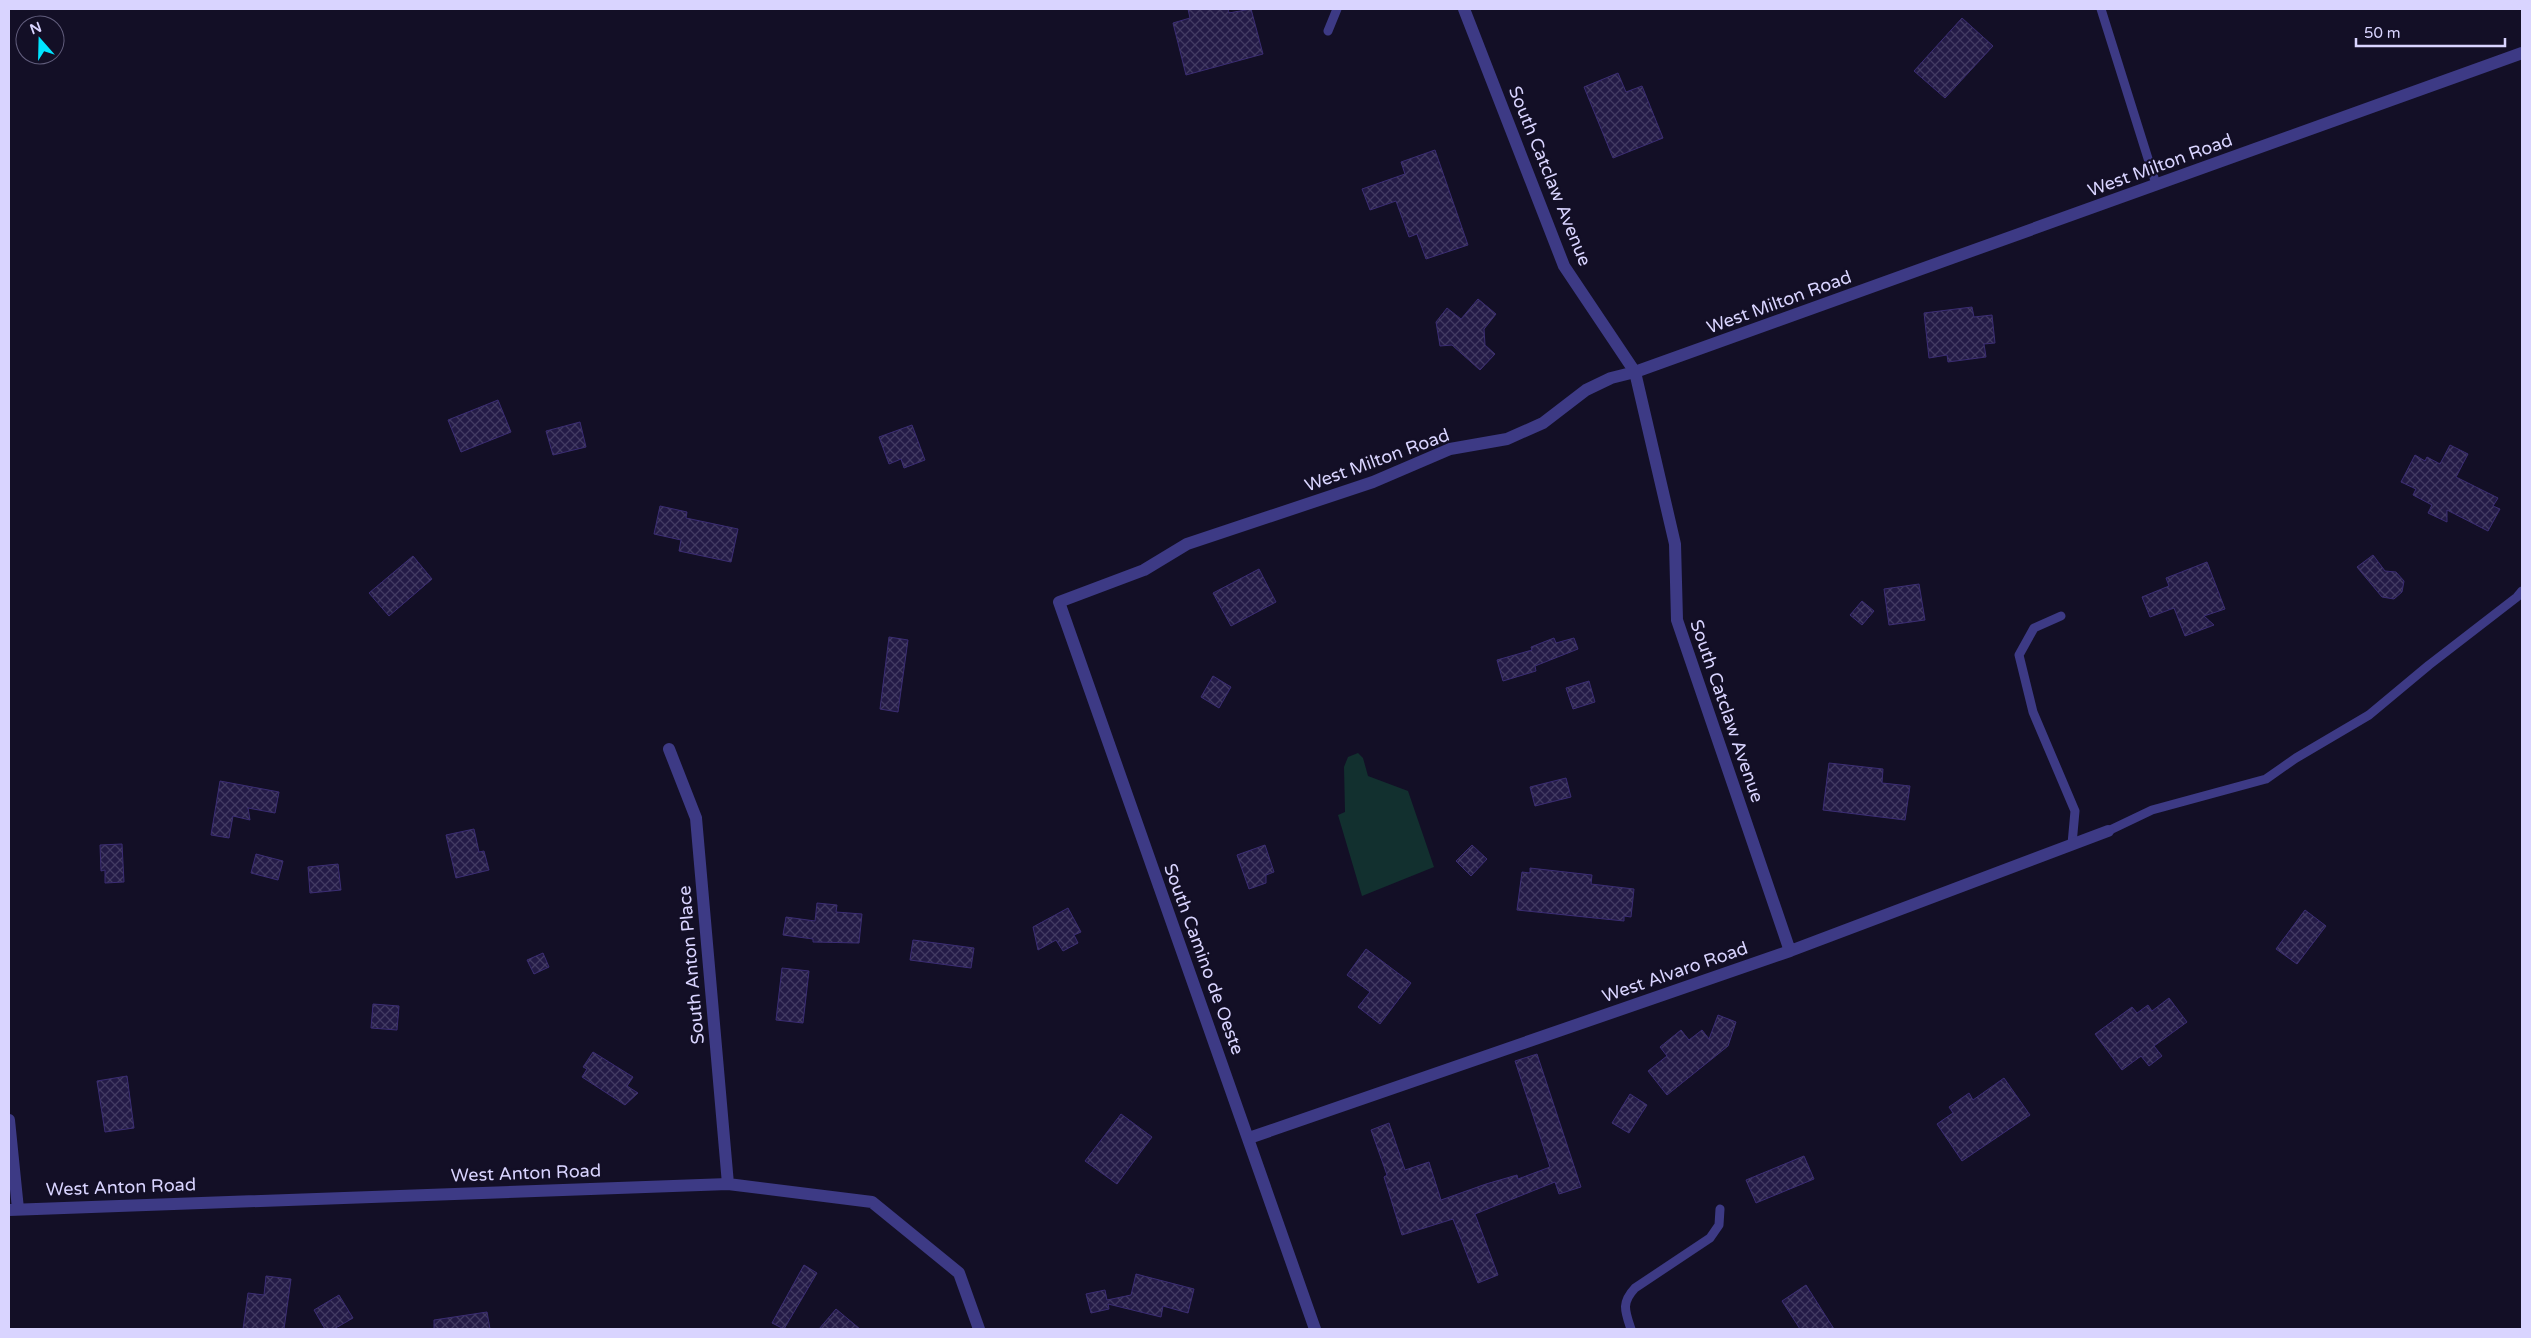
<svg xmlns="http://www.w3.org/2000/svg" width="2531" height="1338" font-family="'Varela Round',sans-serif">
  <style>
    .grass { fill: #12302f }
    .building { fill: url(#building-cross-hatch); stroke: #3b2d73 }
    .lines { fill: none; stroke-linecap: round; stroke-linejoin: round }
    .service { stroke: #3d3a85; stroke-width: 9 }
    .minor { stroke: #3d3a85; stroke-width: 12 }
    .labels { text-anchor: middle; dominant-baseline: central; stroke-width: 4.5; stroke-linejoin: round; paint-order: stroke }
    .street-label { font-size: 18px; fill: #d9d4ff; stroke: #130f26 }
  </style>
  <defs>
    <pattern id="building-cross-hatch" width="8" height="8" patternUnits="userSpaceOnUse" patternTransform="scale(1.25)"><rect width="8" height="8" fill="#241b47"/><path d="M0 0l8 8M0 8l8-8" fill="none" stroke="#433b63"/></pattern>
  </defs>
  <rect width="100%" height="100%" fill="#130f26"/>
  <path class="grass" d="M1358 753 1363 758 1368 776 1408 791 1434 867 1362 896 1338 815 1345 812 1344 767 1348 757Z"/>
  <path class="building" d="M1188 9H1228L1229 13 1251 9 1263 54 1186 75 1173 23 1190 18Z
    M1962 18 1993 46 1945 98 1914 71Z
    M1618 73 1626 92 1642 86 1663 138 1613 158 1584 87Z
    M1435 150 1468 245 1426 259 1417 234 1409 237 1396 201 1370 210 1362 189 1405 174 1401 162Z
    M1478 299 1496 314 1484 329 1485 345 1495 354 1480 370 1452 345 1440 346 1436 322 1447 308 1461 319Z
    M1972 307 1974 317 1992 315 1995 343 1984 344 1986 357 1948 362 1947 355 1929 358 1924 313Z
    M498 400 511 432 461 452 448 420Z
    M580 422 586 447 553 455 546 431Z
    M912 425 925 460 904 468 901 459 889 464 879 437Z
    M2450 445 2468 454 2456 477 2498 498 2493 506 2500 509 2488 531 2447 510V522L2428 513 2432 505 2413 495 2416 489 2401 482 2415 455 2425 461 2427 457 2440 464Z
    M660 506 687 512 686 518 738 529 731 562 679 551 681 540 654 534Z
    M2373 555 2385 571 2396 572 2404 581 2402 592 2394 599 2382 597 2357 567Z
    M413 556 432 579 389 616 369 593Z
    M2207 562 2225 609 2204 616 2214 625 2185 636 2174 608 2150 617 2142 597 2169 586 2166 578Z
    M1259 569 1276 602 1231 626 1213 593Z
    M1919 584 1925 620 1889 625 1884 589Z
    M1862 601 1874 611 1862 625 1850 615Z
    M889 637 908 640 898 712 880 709Z
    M1554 638 1556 643 1574 638 1578 649 1535 666 1536 671 1503 681 1497 660 1532 650 1531 647Z
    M1213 676 1231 687 1219 708 1201 697Z
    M1589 681 1595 702 1573 709 1566 688Z
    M1829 763 1883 769 1882 783 1910 786 1905 820 1823 810Z
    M1566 778 1571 797 1535 806 1530 787Z
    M220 781 279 792 275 813 248 808 250 820 233 816 229 838 211 835Z
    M474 829 479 852 484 851 489 870 456 878 446 835Z
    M122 844 124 882 105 883V870L101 871 100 845Z
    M1265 845 1274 872 1266 875V883L1249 889 1237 855Z
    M1472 845 1487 859 1471 876 1456 861Z
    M256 854 283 861 278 880 251 873Z
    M338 864 341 890 310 893 308 867Z
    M1530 868 1592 875 1591 884 1634 889 1631 917 1624 916V921L1517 910 1522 872 1530 873Z
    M817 903 837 905 836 912 862 914 859 943 813 942V939L783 935 786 917 815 921Z
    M1068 908 1081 932 1074 935 1078 943 1063 951 1056 940 1038 950 1033 927Z
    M2305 910 2326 926 2297 964 2276 949Z
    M913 940 974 948 971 968 910 960Z
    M1366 949 1411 983 1380 1024 1358 1007 1370 992 1347 975Z
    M543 953 549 967 534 974 527 960Z
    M782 968 809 971 803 1023 776 1020Z
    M2169 998 2187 1022 2154 1046 2162 1056 2149 1066 2141 1056 2122 1070 2095 1034 2132 1007 2137 1013 2148 1005 2152 1011Z
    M373 1004 399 1006 397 1030 371 1028Z
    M1718 1015 1736 1022 1728 1046 1667 1095 1648 1071 1667 1056 1660 1047 1681 1030 1689 1040 1702 1030 1709 1039Z
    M593 1052 633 1077 627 1086 638 1093 625 1105 582 1077 587 1069 583 1067Z
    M1537 1054 1581 1187 1559 1194 1555 1182 1475 1214 1498 1275 1478 1283 1453 1219 1402 1235 1384 1177 1387 1175 1371 1130 1389 1123 1405 1170 1429 1162 1441 1200 1486 1184 1517 1175 1518 1179 1550 1167 1515 1061Z
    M127 1076 134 1128 105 1132 97 1081Z
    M2004 1078 2030 1115 1962 1161 1937 1124 1953 1113 1949 1107 1969 1093 1973 1100Z
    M1630 1094 1647 1105 1629 1133 1612 1123Z
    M1121 1114 1152 1137 1117 1184 1085 1161Z
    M1804 1156 1814 1179 1756 1203 1746 1180Z
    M804 1265 817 1273 784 1329 772 1323Z
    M1136 1274 1194 1289 1188 1313 1163 1306 1161 1317 1108 1304 1109 1309 1091 1313 1086 1294 1105 1290 1107 1300 1131 1295Z
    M266 1276 291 1279 284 1329H243L248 1293 264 1295Z
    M1806 1285 1834 1329H1800L1782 1301Z
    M339 1295 353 1318 334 1329H325L314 1310Z
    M836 1309 860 1329H819Z
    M487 1312 490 1329H434V1320Z"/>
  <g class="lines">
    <path class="service" d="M2101 9 2156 184
      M1328 31 1337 9
      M2061 616 2034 628 2019 655 2033 712 2075 811 2072 844
      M2108 831 2152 810 2266 779 2296 758 2369 715 2429 665 2517 597 2522 591
      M1631 1329C1625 1311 1621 1303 1635 1288L1710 1238 1719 1225 1720 1209"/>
    <path class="minor" d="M1464 9 1564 266 1635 372 1675 544 1677 620 1790 951
      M669 749 696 818 728 1184
      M9 1120 18 1209
      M1249 1138 1790 951 2108 831
      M9 1210 728 1184 872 1202 959 1273 979 1329
      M1315 1329 1059 602 1144 570 1187 544 1373 482 1450 449 1507 439 1543 423 1586 390 1611 378 1635 372 2522 53"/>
  </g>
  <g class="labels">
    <g class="street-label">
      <text transform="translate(2160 165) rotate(-20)">West Milton Road</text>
      <text transform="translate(1550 176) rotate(68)">South Catclaw Avenue</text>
      <text transform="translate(1779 302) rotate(-20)">West Milton Road</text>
      <text transform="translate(1377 460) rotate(-20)">West Milton Road</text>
      <text transform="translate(1727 711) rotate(71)">South Catclaw Avenue</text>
      <text transform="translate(1204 959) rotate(70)">South Camino de Oeste</text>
      <text transform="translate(691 965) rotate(-95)">South Anton Place</text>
      <text transform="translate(1675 972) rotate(-19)">West Alvaro Road</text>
      <text transform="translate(526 1173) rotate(-2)">West Anton Road</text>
      <text transform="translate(121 1187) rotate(-2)">West Anton Road</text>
    </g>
  </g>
  <rect width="2531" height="1338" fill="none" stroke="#d9d4ff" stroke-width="20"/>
  <g transform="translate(40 40) rotate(340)"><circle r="24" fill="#130f26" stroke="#625e7d"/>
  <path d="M0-4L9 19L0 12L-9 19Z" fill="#00e5ff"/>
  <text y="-8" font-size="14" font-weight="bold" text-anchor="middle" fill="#d9d4ff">N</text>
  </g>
  <path d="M2356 38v8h149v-8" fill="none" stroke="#d9d4ff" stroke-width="2.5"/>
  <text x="2364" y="38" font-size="15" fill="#d9d4ff" stroke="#130f26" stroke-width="4" paint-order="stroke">50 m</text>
</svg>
